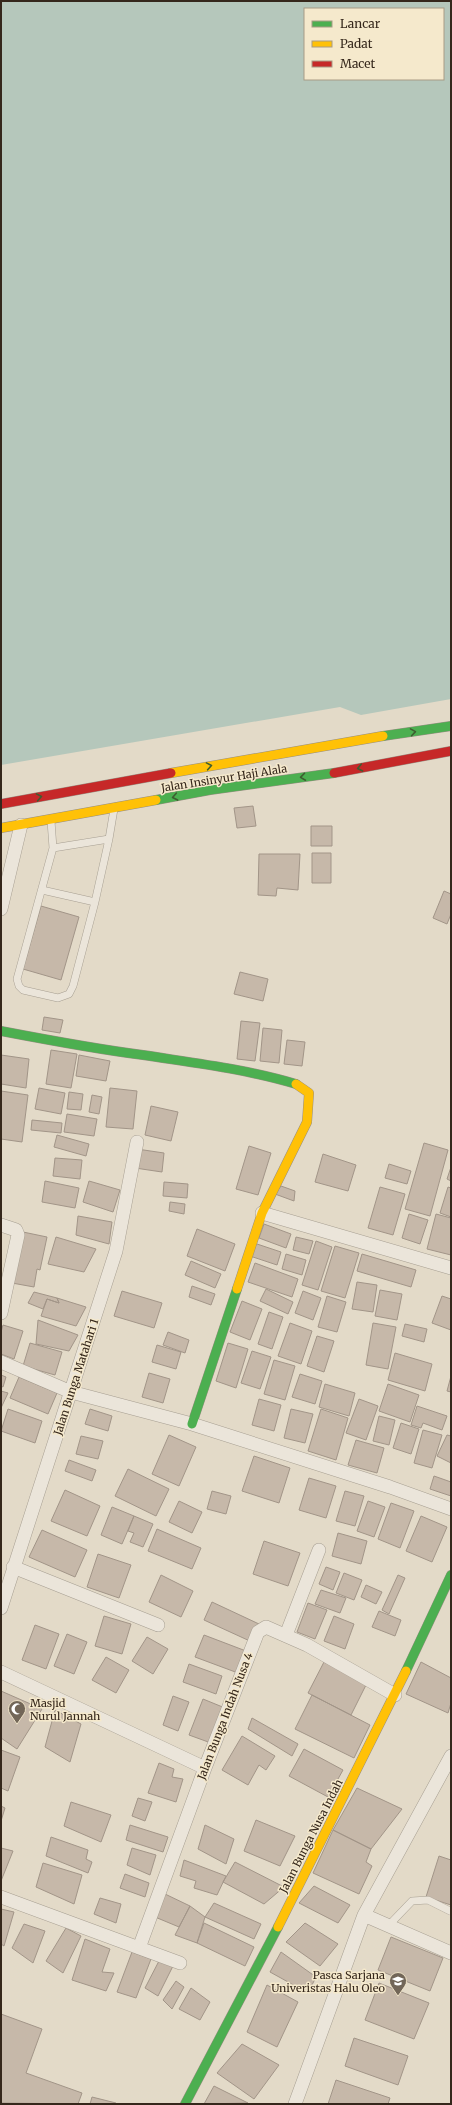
<svg xmlns="http://www.w3.org/2000/svg" width="452" height="2105" font-family="Merriweather,serif">
  <style>
    .water { fill: #b5c7bb; fill-rule: evenodd }
    .building { fill: #c6b8a9; stroke: #a29588 }
    .lines { fill: none; stroke-linecap: round; stroke-linejoin: round }
    .lane-casing { stroke: #a79f92; stroke-width: 8 }
    .street-casing { stroke: #a79f92; stroke-width: 14 }
    .fast-casing { stroke: #978e82; stroke-width: 10 }
    .slow-casing { stroke: #978e82; stroke-width: 10 }
    .jam-casing { stroke: #978e82; stroke-width: 10 }
    .lane { stroke: #ebe5da; stroke-width: 7 }
    .street { stroke: #ebe5da; stroke-width: 13 }
    .fast { stroke: #4caf50; stroke-width: 9 }
    .slow { stroke: #ffc107; stroke-width: 9 }
    .jam { stroke: #c62828; stroke-width: 9 }
    .oneway { stroke: #3e5d30 }
    .labels { text-anchor: middle; dominant-baseline: central; stroke-width: 3; stroke-linejoin: round; paint-order: stroke }
    .street-label { font-size: 11px; fill: #35271b; stroke: #f5e9cc }
    .poi-label { font-size: 11px; fill: #35271b; stroke: #f5e9cc; text-anchor: start }
  </style>
  <rect width="100%" height="100%" fill="#e3dac8"/>
  <path class="water" d="M1 1H451V699L361 715 340 707 1 765ZM305 9H443V79H305Z"/>
  <path class="building" d="M253 806 256 826 237 828 234 808Z
    M311 826H332V846H311Z
    M312 853H331V883H312Z
    M259 854H300L298 890 277 888 276 896 258 895Z
    M444 891 451 894V914L447 924 433 918Z
    M41 906 79 917 61 980 23 969Z
    M240 972 268 979 263 1001 234 994Z
    M44 1017 63 1020 60 1033 42 1030Z
    M241 1021 260 1023 255 1061 237 1059Z
    M263 1028 282 1030 279 1063 260 1061Z
    M287 1040 305 1042 302 1066 284 1064Z
    M51 1050 77 1054 71 1088 46 1084Z
    M1 1055 29 1059 26 1088 1 1084Z
    M79 1055 110 1061 106 1081 76 1076Z
    M39 1088 65 1093 61 1114 35 1109Z
    M110 1088 137 1091 133 1129 106 1127Z
    M1 1091 28 1095 22 1142 1 1139Z
    M69 1092 83 1094 81 1110 67 1109Z
    M92 1095 102 1097 99 1114 89 1112Z
    M151 1106 178 1112 171 1141 145 1135Z
    M67 1114 97 1119 94 1136 64 1132Z
    M32 1120 62 1123 61 1133 31 1130Z
    M57 1135 89 1144 86 1156 54 1147Z
    M424 1143 448 1150 430 1216 405 1209Z
    M249 1146 271 1153 258 1195 236 1189Z
    M137 1149 164 1153 162 1172 135 1168Z
    M323 1154 356 1165 348 1191 315 1182Z
    M55 1158 82 1160 80 1179 53 1176Z
    M389 1164 411 1171 407 1184 385 1178Z
    M451 1167V1181L447 1179Z
    M45 1181 79 1188 75 1208 42 1202Z
    M89 1181 120 1190 113 1212 83 1202Z
    M164 1182 188 1184 187 1198 163 1196Z
    M281 1186 295 1191 294 1201 275 1194Z
    M380 1187 405 1194 393 1235 368 1228Z
    M448 1187 451 1188V1217L440 1213Z
    M170 1202 185 1204 184 1214 169 1211Z
    M409 1214 428 1220 420 1244 402 1238Z
    M436 1214 451 1218V1255L427 1249Z
    M78 1216 112 1222 109 1244 76 1235Z
    M264 1224 291 1234 286 1248 259 1238Z
    M197 1229 235 1244 225 1271 187 1256Z
    M23 1232 47 1237 40 1270 37 1269 34 1287 12 1283Z
    M56 1237 96 1249 84 1272 48 1264Z
    M296 1237 313 1241 309 1254 293 1250Z
    M316 1241 332 1247 318 1290 302 1285Z
    M254 1243 281 1252 277 1265 250 1256Z
    M335 1246 359 1253 345 1298 321 1291Z
    M286 1254 306 1260 302 1275 282 1269Z
    M362 1254 416 1270 411 1287 357 1271Z
    M191 1261 221 1274 215 1288 185 1275Z
    M255 1263 298 1279 292 1297 248 1282Z
    M357 1282 377 1285 373 1312 352 1309Z
    M192 1286 215 1294 211 1305 189 1297Z
    M266 1289 293 1302 288 1314 260 1301Z
    M380 1290 402 1294 397 1320 375 1316Z
    M122 1291 162 1303 154 1328 114 1316Z
    M303 1291 321 1298 313 1320 295 1313Z
    M34 1292 57 1298 59 1303 47 1299 43 1309 28 1303Z
    M327 1296 346 1302 337 1332 318 1327Z
    M442 1296 451 1299V1330L432 1323Z
    M57 1298 86 1307 76 1326 41 1316 47 1299 59 1303Z
    M242 1301 262 1309 250 1340 230 1332Z
    M269 1312 283 1317 272 1349 258 1344Z
    M38 1320 78 1335 69 1351 36 1344Z
    M290 1323 312 1331 301 1364 278 1356Z
    M373 1323 396 1327 388 1369 366 1365Z
    M405 1324 427 1329 424 1342 402 1336Z
    M3 1325 23 1331 14 1359 1 1354V1332Z
    M168 1332 189 1340 185 1353 163 1345Z
    M317 1336 334 1341 324 1372 307 1366Z
    M30 1343 62 1352 55 1375 23 1366Z
    M228 1343 248 1349 236 1388 216 1381Z
    M157 1345 181 1352 176 1369 152 1362Z
    M252 1351 271 1357 260 1389 241 1383Z
    M395 1353 432 1364 425 1391 388 1380Z
    M274 1360 295 1366 285 1400 264 1394Z
    M149 1373 170 1379 163 1403 142 1397Z
    M300 1374 322 1381 315 1404 292 1397Z
    M1 1375 6 1377 3 1387 1 1386Z
    M451 1376V1392L447 1391Z
    M19 1377 57 1393 48 1414 10 1398Z
    M325 1384 355 1393 349 1416 319 1407Z
    M388 1384 419 1395 410 1422 379 1411Z
    M1 1391 8 1393 1 1408Z
    M259 1399 281 1405 274 1431 252 1425Z
    M359 1399 378 1406 366 1440 346 1433Z
    M417 1406 447 1416 442 1430 423 1423 421 1428 411 1425Z
    M8 1409 42 1421 35 1443 1 1431Z
    M90 1409 112 1416 108 1431 85 1424Z
    M291 1409 313 1414 305 1443 284 1438Z
    M321 1409 348 1418 336 1460 308 1451Z
    M379 1416 395 1420 389 1445 373 1441Z
    M401 1423 419 1429 411 1454 393 1448Z
    M423 1430 442 1435 432 1468 414 1463Z
    M169 1435 196 1447 179 1486 152 1474Z
    M447 1435 451 1436V1463L437 1456Z
    M81 1436 103 1441 98 1459 76 1454Z
    M356 1440 384 1448 377 1473 348 1465Z
    M254 1456 290 1468 279 1503 242 1491Z
    M69 1460 96 1470 92 1481 65 1471Z
    M128 1469 169 1489 156 1516 115 1496Z
    M434 1476 451 1482V1496L430 1489Z
    M309 1478 336 1486 326 1518 299 1510Z
    M65 1490 100 1506 87 1536 51 1521Z
    M212 1491 231 1496 226 1514 207 1509Z
    M345 1491 364 1496 355 1526 336 1521Z
    M179 1501 202 1512 192 1533 169 1522Z
    M368 1501 385 1507 374 1537 357 1531Z
    M391 1503 414 1511 400 1548 378 1539Z
    M112 1507 134 1516 122 1544 101 1535Z
    M134 1516 153 1524 143 1547 130 1542 134 1533 128 1531Z
    M421 1516 447 1527 432 1562 406 1551Z
    M157 1529 201 1548 192 1569 148 1551Z
    M42 1530 87 1550 75 1577 29 1557Z
    M338 1533 367 1541 361 1564 332 1556Z
    M264 1541 300 1553 288 1586 253 1574Z
    M98 1554 131 1565 119 1598 87 1587Z
    M326 1567 340 1572 333 1590 319 1584Z
    M344 1573 362 1580 354 1600 336 1593Z
    M161 1575 193 1591 181 1617 149 1602Z
    M398 1575 405 1578 389 1614 382 1610Z
    M366 1585 382 1592 376 1604 361 1597Z
    M321 1590 346 1598 340 1613 315 1604Z
    M212 1602 259 1624 252 1642 204 1620Z
    M308 1603 327 1610 315 1639 297 1632Z
    M379 1611 401 1620 395 1636 372 1627Z
    M104 1616 131 1624 122 1654 95 1646Z
    M334 1616 354 1624 345 1649 324 1641Z
    M35 1625 59 1634 46 1669 22 1660Z
    M67 1634 87 1642 74 1674 54 1666Z
    M204 1635 246 1651 238 1673 195 1657Z
    M147 1637 168 1649 153 1674 132 1661Z
    M106 1657 129 1670 116 1693 92 1680Z
    M324 1662 367 1683 351 1715 308 1693Z
    M421 1662 451 1678V1703L448 1713 406 1694Z
    M189 1664 222 1676 216 1694 183 1682Z
    M1 1691 42 1709 17 1749 1 1738Z
    M312 1695 370 1725 354 1758 295 1729Z
    M173 1696 189 1702 178 1731 163 1725Z
    M203 1699 225 1708 211 1743 189 1735Z
    M55 1710 81 1724 70 1762 45 1747Z
    M252 1718 298 1744 292 1756 248 1729Z
    M242 1736 275 1756 266 1770 259 1765 248 1785 222 1770Z
    M304 1749 343 1770 328 1797 289 1776Z
    M1 1750 20 1757 8 1791 1 1788Z
    M159 1763 174 1769 172 1777 183 1779 176 1802 148 1793Z
    M357 1788 402 1809 371 1849 333 1830Z
    M138 1798 152 1802 145 1821 132 1816Z
    M71 1802 111 1815 101 1842 64 1826Z
    M1 1806 5 1808 1 1821Z
    M256 1820 295 1836 280 1866 244 1851Z
    M130 1825 168 1837 163 1852 126 1840Z
    M205 1825 234 1839 226 1864 198 1849Z
    M333 1830 371 1849 366 1862 372 1866 359 1894 313 1873Z
    M51 1837 88 1850 86 1859 92 1862 88 1873 46 1856Z
    M1 1848 13 1851 1 1881Z
    M132 1848 156 1855 150 1875 127 1865Z
    M439 1856 451 1860V1905L426 1897Z
    M184 1860 226 1876 217 1895 194 1888 196 1881 180 1876Z
    M235 1862 284 1887 264 1904 223 1882Z
    M43 1863 82 1875 74 1904 36 1887Z
    M125 1874 149 1883 145 1897 120 1888Z
    M314 1886 350 1905 338 1923 299 1903Z
    M165 1894 190 1906 179 1927 155 1917Z
    M100 1898 121 1904 116 1923 94 1914Z
    M214 1903 261 1924 254 1939 205 1917Z
    M190 1906 205 1917 197 1943 175 1935Z
    M1 1909 14 1912 4 1946 1 1944Z
    M204 1923 254 1947 245 1966 197 1943Z
    M305 1923 338 1944 320 1966 286 1942Z
    M24 1924 45 1931 33 1963 12 1948Z
    M66 1928 81 1936 63 1973 46 1961Z
    M391 1937 443 1958 430 1991 378 1970Z
    M85 1939 110 1949 102 1972 114 1973 106 1991 72 1980Z
    M132 1952 151 1959 136 1998 117 1992Z
    M281 1952 316 1977 308 1993 270 1972Z
    M160 1959 173 1966 158 1996 145 1988Z
    M176 1981 184 1987 172 2009 163 2000Z
    M379 1983 429 2003 414 2039 365 2020Z
    M267 1985 298 2002 277 2047 247 2032Z
    M191 1988 210 2002 200 2020 179 2009Z
    M1 2014 42 2029 26 2073 82 2093 78 2104 1 2103Z
    M354 2038 408 2056 398 2085 345 2066Z
    M242 2044 279 2065 254 2099 217 2073Z
    M336 2080 390 2098 388 2104H328Z
    M214 2086 248 2103 204 2104Z
    M92 2097 116 2103 115 2104H90Z"/>
  <g class="lines">
    <defs>
      <path id="lane" d="M51 821 53 848 109 839 95 902 73 986 69 994 58 998 23 990 19 986 17 979 53 848
        M109 839 114 809
        M42 890 95 902
        M389 1925 412 1901 428 1900 450 1911"/>
      <path id="street" d="M1 909 21 825
        M262 1213 451 1268
        M1 1225 16 1230 18 1235 1 1313
        M1 1362 71 1392 192 1424 390 1487 451 1509
        M13 1567 158 1625
        M1 1608 116 1251 137 1142
        M286 1635 319 1550
        M1 1672 205 1768
        M1 1897 180 1963
        M364 1915 451 1953
        M139 1948 205 1768 258 1632 266 1627 307 1645 395 1695
        M295 2104 364 1915 451 1756"/>
      <path id="fast" d="M383 736 451 726
        M156 800 210 790 334 773
        M1 1031C48 1040 95 1049 143 1055 194 1063 246 1069 296 1084
        M192 1424 237 1289
        M406 1671 451 1575
        M185 2104 278 1927"/>
      <path id="slow" d="M171 773 383 736
        M1 828 156 800
        M237 1289 262 1213 307 1122 309 1093 296 1084
        M278 1927 406 1671"/>
      <path id="jam" d="M334 773 451 751
        M1 804 171 773"/>
    </defs>
    <use href="#lane" class="lane-casing"/>
    <use href="#street" class="street-casing"/>
    <use href="#fast" class="fast-casing"/>
    <use href="#slow" class="slow-casing"/>
    <use href="#jam" class="jam-casing"/>
    <use href="#lane" class="lane"/>
    <use href="#street" class="street"/>
    <use href="#fast" class="fast"/>
    <use href="#slow" class="slow"/>
    <use href="#jam" class="jam"/>
  </g>
  <defs><path id="oneway-chevron" d="M-2-3.5L2.5 0L-2 3.5" fill="none" stroke-width="1.6" stroke-linecap="round" stroke-linejoin="round"/></defs>
  <g class="oneway">
    <use href="#oneway-chevron" transform="translate(413 732) rotate(-9)"/>
    <use href="#oneway-chevron" transform="translate(209 766) rotate(-10)"/>
    <use href="#oneway-chevron" transform="translate(360 768) rotate(168)"/>
    <use href="#oneway-chevron" transform="translate(303 777) rotate(172)"/>
    <use href="#oneway-chevron" transform="translate(39 797) rotate(-10)"/>
    <use href="#oneway-chevron" transform="translate(175 797) rotate(169)"/>
  </g>
  <defs>
    <symbol id="mosque-pin" viewBox="-11 -11 22 30"><path d="M0 17L-7.5 6A9.5 9.5 0 1 1 7.5 6Z" fill="#726658" stroke="#f5e9cc"/><path d="M3.5-4.9A6 6 0 1 0 3.5 4.9A5 5 0 1 1 3.5-4.9Z" fill="#fff"/></symbol>
    <symbol id="university-pin" viewBox="-11 -11 22 30"><path d="M0 17L-7.5 6A9.5 9.5 0 1 1 7.5 6Z" fill="#726658" stroke="#f5e9cc"/><path d="M0-5L7-2L0 1L-7-2ZM-4 1L0 2.5L4 1V4Q0 6-4 4Z" fill="#fff"/></symbol>
  </defs>
  <g fill-rule="evenodd">
    <use href="#mosque-pin" x="7" y="1699" width="20" height="27"/>
    <use href="#university-pin" x="388" y="1971" width="20" height="27"/>
  </g>
  <g class="labels">
    <g class="street-label">
      <text transform="translate(224 778) rotate(-9)">Jalan Insinyur Haji Alala</text>
      <text transform="translate(76 1377) rotate(-72)">Jalan Bunga Matahari 1</text>
      <text transform="translate(225 1716) rotate(-69)">Jalan Bunga Indah Nusa 4</text>
      <text transform="translate(311 1836) rotate(-63)">Jalan Bunga Nusa Indah</text>
    </g>
    <g class="poi-label">
      <text x="30" y="1703">Masjid<tspan x="30" dy="13">Nurul Jannah</tspan></text>
      <text x="385" y="1975" text-anchor="end">Pasca Sarjana<tspan x="385" dy="13">Univeristas Halu Oleo</tspan></text>
    </g>
  </g>
  <rect width="452" height="2105" fill="none" stroke="#35271b" stroke-width="4"/>
  <rect x="304" y="8" width="140" height="72" fill="#f5e9cc" stroke="#a89b85"/>
  <rect x="312" y="21" width="20" height="6" fill="#4caf50" stroke="#a89b85"/>
  <text x="340" y="28" font-size="12" fill="#35271b">Lancar</text>
  <rect x="312" y="41" width="20" height="6" fill="#ffc107" stroke="#a89b85"/>
  <text x="340" y="48" font-size="12" fill="#35271b">Padat</text>
  <rect x="312" y="61" width="20" height="6" fill="#c62828" stroke="#a89b85"/>
  <text x="340" y="68" font-size="12" fill="#35271b">Macet</text>
</svg>
